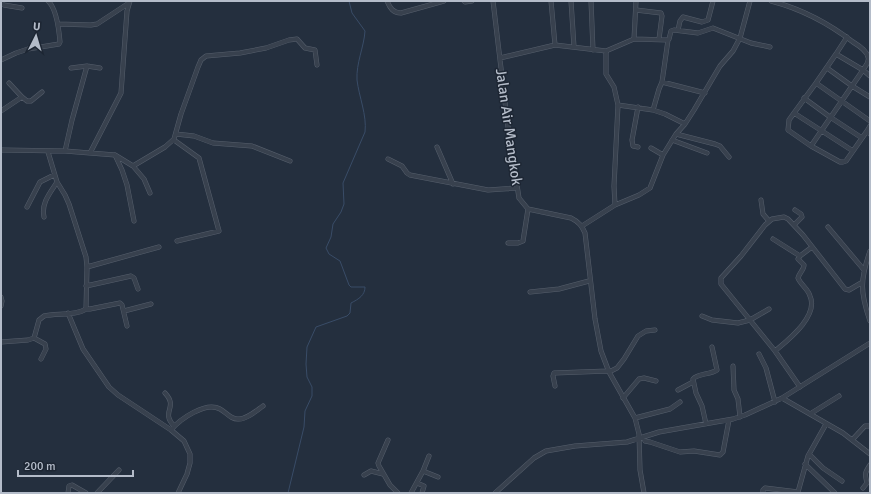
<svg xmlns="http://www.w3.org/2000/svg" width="871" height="494" font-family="Signika,sans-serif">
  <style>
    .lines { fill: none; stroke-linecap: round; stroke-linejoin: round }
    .stream { stroke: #394c67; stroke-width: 1 }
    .street-casing { stroke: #565f6c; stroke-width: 5 }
    .street { stroke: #38414e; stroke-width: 4 }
    .labels { text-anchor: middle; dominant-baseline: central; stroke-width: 3; stroke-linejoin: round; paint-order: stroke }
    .street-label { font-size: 15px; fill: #b4bcc9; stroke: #1d2633 }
  </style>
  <rect width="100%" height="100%" fill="#242f3e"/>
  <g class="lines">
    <path class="stream" d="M288 493 304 427 305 411 312 396V387L307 377 306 364 307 347 316 327 347 316 350 313 351 303C359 299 365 295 365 287H351L349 285 340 261 329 254 326 248 331 237 333 224 341 212 344 204 343 183 365 132C367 115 359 97 357 80 356 63 364 47 365 31L352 13 349 1"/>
    <defs>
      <path id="street" d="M387 1C390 8 393 13 401 13L444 1
        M464 1 465 2 472 1
        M493 1 508 127 519 198 528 209 571 218C579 222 582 226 585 233L595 319 601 351 609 372 635 418 639 434 640 470 644 493
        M551 1 555 45
        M571 1 574 47
        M591 1 593 50
        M771 1C802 9 827 22 853 42 858 45 867 51 868 57 870 62 865 66 863 70L870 76
        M1 3 4 5 22 8
        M636 10 661 13 662 16 659 39
        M58 24 91 25 97 24 129 3
        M678 30 680 21 683 17 702 22 708 20 713 1
        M847 37 836 54 863 70 852 86 870 97
        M634 39 636 1
        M606 51V74L614 87 618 105 614 186 615 205
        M836 54 816 83 870 121
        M500 58 555 45 606 51 634 39 668 40 669 39 671 31 674 30 698 33 713 28 751 43 770 47
        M1 60 16 53 28 49 59 44 60 42C59 30 57 9 48 1
        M71 68 87 66 100 68
        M827 68 852 86 811 146 840 162H843L846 161 867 131
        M662 82 705 93
        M816 83 794 113 853 151
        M22 97 27 101H31L42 92
        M804 98 830 117 862 138
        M618 105 653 110 665 114 685 124
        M653 110 659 89 662 82 668 40
        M1 111 22 97 9 83
        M794 113 789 120 788 130 811 146
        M870 126 867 131 870 134
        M176 134 194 136 213 143 252 146 290 161
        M676 134 715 144 720 146 729 157
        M174 140 199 158 219 231 177 241
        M672 140 707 153
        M437 147 453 184
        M638 147 633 146 632 140 638 107
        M651 148 663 155
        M1 150 65 151 115 155 133 166 165 147 174 139 181 114 198 67 201 60 206 56 240 53 266 48 289 40 297 39 305 48 315 50 317 65
        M65 151 72 120 87 66
        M90 153 121 93 127 11 130 1
        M115 155 122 170 127 185 134 221
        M388 159 402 166 407 173 410 175 488 190 516 188
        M133 166 144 179 150 193
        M761 200 763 214 769 221
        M27 207 40 182 54 175
        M44 217C41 203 50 193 57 182
        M794 225 802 217 801 214 795 210
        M582 226 615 205 639 195 650 188 663 155 676 134 685 124 694 110 720 66 733 51 740 38 750 1
        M828 227 864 270
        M773 239 800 256
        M508 243H518L523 241 528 209
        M870 251C860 280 860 292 870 321
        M87 267 159 247
        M86 286 131 276 134 278 138 289
        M530 292 559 289 589 281
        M1 297 2 301 1 306
        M86 309H90L120 303 122 305 127 326
        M124 311 151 304
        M68 313 83 349 109 387 118 395 171 430 184 441 190 454V463L187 474 178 493
        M702 316 712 320 738 323 750 320 769 309
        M34 338 45 344 46 349 41 359
        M1 342 28 340 34 338 39 320 44 316C56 313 76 316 86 309L87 267 86 257 69 204 65 195 57 182 48 152
        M775 351C788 340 819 316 810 296 808 289 801 285 798 278 799 273 804 270 804 265L798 259 800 256 812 247
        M759 354 766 368 775 402
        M733 366 734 390 738 399 740 417
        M609 372 617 368 624 359 638 336 646 331 655 330
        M555 386 553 376 554 373 608 371
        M800 387 775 351 725 289 721 284V278L741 256 765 225 772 219 784 217 788 219 803 235 845 289 849 290 861 283
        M678 390 693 382
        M165 393C179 408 160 411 174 426
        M623 398 639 379 644 378 656 381
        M782 398 843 433 870 454
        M810 414 839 396
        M635 418 670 409 680 402
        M706 424 702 406 696 393 693 379C698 373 710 375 717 370L712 347
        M171 430C180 419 206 401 220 409 226 412 231 420 239 419 247 419 256 411 263 406
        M643 437 645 441 650 442 680 452 694 451 720 455 723 452 729 420
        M388 440 378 463 379 466 390 485 398 493
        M852 440 865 426H870
        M809 454 823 468 842 481
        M805 464 835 493
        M423 471 438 477
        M364 475 371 471 383 474
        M417 483 424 486 422 493
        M863 488 867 483C865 474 864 474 870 465
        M68 493 69 486 72 485 86 493
        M97 493 119 470
        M411 493 423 471 429 456
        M495 493 534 458 546 451 575 446 627 442 659 432 733 419 745 415 782 398 870 343
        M763 493V490L765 488 798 492 808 456 826 424"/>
    </defs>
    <use href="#street" class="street-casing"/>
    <use href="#street" class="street"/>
  </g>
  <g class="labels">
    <g class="street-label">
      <text transform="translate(509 127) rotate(82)">Jalan Air Mangkok</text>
    </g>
  </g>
  <rect width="871" height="494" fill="none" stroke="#b4bcc9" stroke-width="4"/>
  <g transform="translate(36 36) rotate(5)" stroke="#1d2633" stroke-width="3" paint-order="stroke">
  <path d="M0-3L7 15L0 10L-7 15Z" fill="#b4bcc9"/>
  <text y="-6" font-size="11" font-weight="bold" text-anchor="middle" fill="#b4bcc9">U</text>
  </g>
  <path d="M18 470v6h115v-6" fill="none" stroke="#b4bcc9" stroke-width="2"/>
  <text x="24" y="470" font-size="12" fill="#b4bcc9" stroke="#1d2633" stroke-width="3" paint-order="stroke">200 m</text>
</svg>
